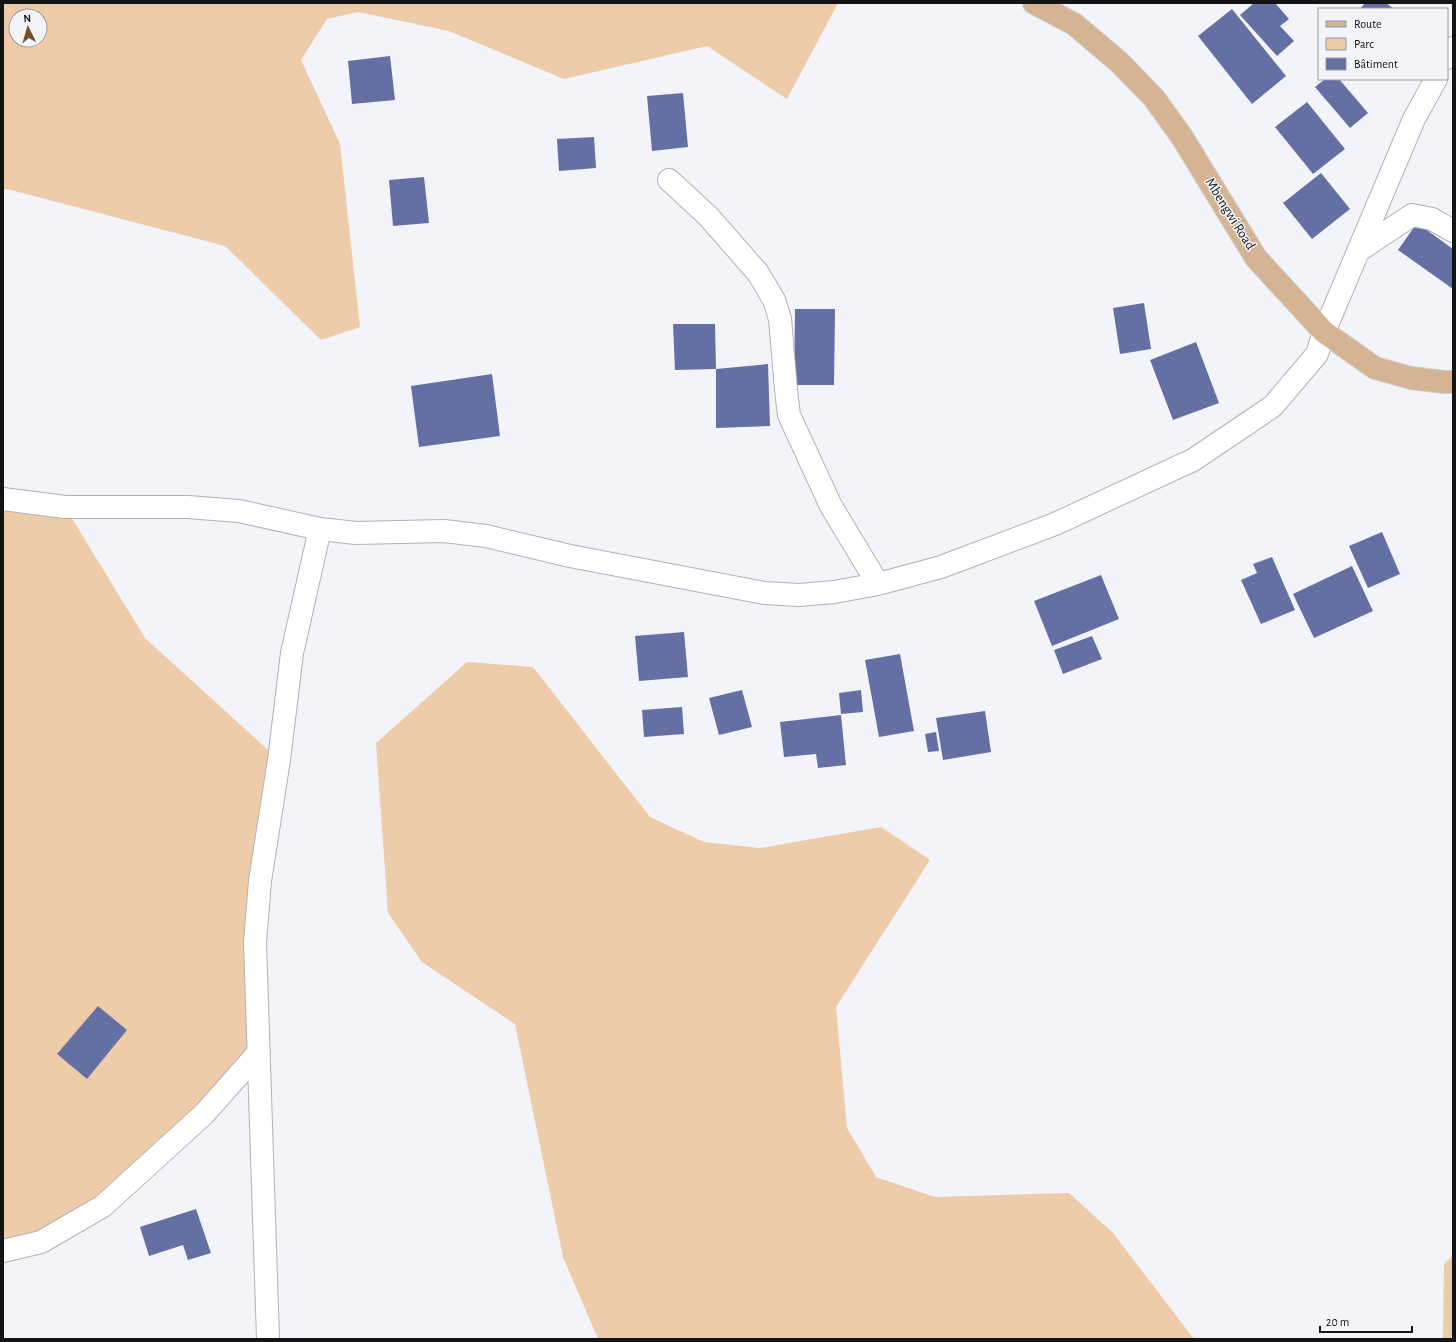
<svg xmlns="http://www.w3.org/2000/svg" width="1456" height="1342" font-family="'Alegreya Sans',sans-serif">
  <style>
    .green { fill: #efcca9; fill-rule: evenodd }
    .building { fill: #6470a4 }
    .lines { fill: none; stroke-linecap: round; stroke-linejoin: round }
    .street-casing { stroke: #b1b2b7; stroke-width: 24 }
    .primary-casing { stroke: #d0d0d0; stroke-width: 24 }
    .street { stroke: #fff; stroke-width: 22 }
    .primary { stroke: #d4b492; stroke-width: 22 }
    .labels { text-anchor: middle; dominant-baseline: central; stroke-width: 3; stroke-linejoin: round; paint-order: stroke }
    .street-label { font-size: 14px; fill: #131416; stroke: #f2f4f9 }
  </style>
  <rect width="100%" height="100%" fill="#f2f4f9"/>
  <path class="green" d="M3 3H838L787 99 707 46 564 79 449 31 358 12 327 19 301 60 340 144 360 327 321 340 225 246 7 189 3 190ZM16 16H40V40H16Z
    M3 499 65 507 145 638 279 760 260 881 259 1052 103 1206 3 1251Z
    M467 662 533 667 650 817 704 842 760 848 881 827 930 860 836 1007 847 1128 876 1177 935 1197 1069 1193 1113 1233 1194 1339H598L563 1257 515 1024 422 962 388 913 376 743Z
    M1453 1255V1339H1443L1444 1264Z"/>
  <path class="building" d="M1254 3H1275L1289 19 1280 26 1294 41 1277 56 1240 15Z
    M1365 3H1386L1394 9H1360Z
    M1232 9 1286 76 1252 104 1198 36Z
    M390 56 395 100 352 104 348 61Z
    M1325 79H1339L1368 113 1350 128 1315 87Z
    M683 93 688 147 652 151 647 96Z
    M1307 102 1345 149 1313 174 1275 127Z
    M594 137 596 168 559 171 557 139Z
    M1321 173 1350 209 1312 239 1283 203Z
    M424 177 429 223 393 226 389 180Z
    M1417 223 1453 249V289L1398 250Z
    M1144 303 1151 349 1120 354 1113 308Z
    M795 309H835L834 385H794Z
    M673 324H715L716 369 675 370Z
    M1196 342 1219 403 1173 420 1150 360Z
    M768 364 770 426 716 428V369Z
    M492 374 500 436 419 447 411 386Z
    M1382 532 1400 574 1368 588 1349 546Z
    M1272 557 1295 610 1261 624 1241 580 1257 573 1253 564Z
    M1352 566 1373 611 1314 638 1293 594Z
    M1101 575 1119 619 1052 646 1034 601Z
    M684 632 688 677 639 681 635 636Z
    M1092 636 1102 659 1063 674 1054 650Z
    M900 654 914 731 879 737 865 660Z
    M742 690 752 727 719 735 709 698Z
    M861 690 863 712 841 714 839 693Z
    M682 707 684 734 644 737 642 710Z
    M985 711 991 752 943 760 936 718Z
    M841 715 846 765 818 768 816 754 784 757 780 722Z
    M936 732 939 751 928 752 925 734Z
    M98 1006 127 1030 87 1079 57 1054Z
    M196 1209 211 1253 188 1260 183 1245 149 1256 140 1227Z"/>
  <g class="lines">
    <defs>
      <path id="street" d="M1447 58 1453 48
        M669 180 708 216 758 273 774 300 780 319 786 390 789 415 831 506 878 584
        M1358 251 1412 215 1432 219 1453 231
        M3 499 65 507H188L239 511 320 529 356 533 444 531 486 536 570 556 764 593 799 595 834 592 878 584 941 567 1055 524 1193 460 1273 406 1317 354 1324 332 1414 119 1436 79
        M3 1251 41 1242 103 1206 204 1114 259 1052
        M268 1339 255 942 260 881 279 760 292 653 320 529"/>
      <path id="primary" d="M1034 3 1074 24 1119 62 1154 98 1182 137 1256 258 1324 332 1375 368 1411 378 1444 382H1453"/>
    </defs>
    <use href="#street" class="street-casing"/>
    <use href="#primary" class="primary-casing"/>
    <use href="#street" class="street"/>
    <use href="#primary" class="primary"/>
  </g>
  <g class="labels">
    <g class="street-label">
      <text transform="translate(1230 214) rotate(58)">Mbengwi Road</text>
    </g>
  </g>
  <rect width="1456" height="1342" fill="none" stroke="#131416" stroke-width="8"/>
  <rect x="1318" y="8" width="130" height="72" fill="#f2f4f9" stroke="#999a9e"/>
  <rect x="1326" y="21" width="20" height="6" fill="#d4b492" stroke="#999a9e"/>
  <text x="1354" y="28" font-size="12" fill="#131416">Route</text>
  <rect x="1326" y="38" width="20" height="12" fill="#efcca9" stroke="#999a9e"/>
  <text x="1354" y="48" font-size="12" fill="#131416">Parc</text>
  <rect x="1326" y="58" width="20" height="12" fill="#6470a4" stroke="#999a9e"/>
  <text x="1354" y="68" font-size="12" fill="#131416">Bâtiment</text>
  <g transform="translate(28 28) rotate(355)"><circle r="19" fill="#f2f4f9" stroke="#999a9e"/>
  <path d="M0-3L7 15L0 10L-7 15Z" fill="#724f28"/>
  <text y="-6" font-size="11" font-weight="bold" text-anchor="middle" fill="#131416">N</text>
  </g>
  <path d="M1320 1326v6h92v-6" fill="none" stroke="#131416" stroke-width="2"/>
  <text x="1326" y="1326" font-size="12" fill="#131416" stroke="#f2f4f9" stroke-width="3" paint-order="stroke">20 m</text>
</svg>
